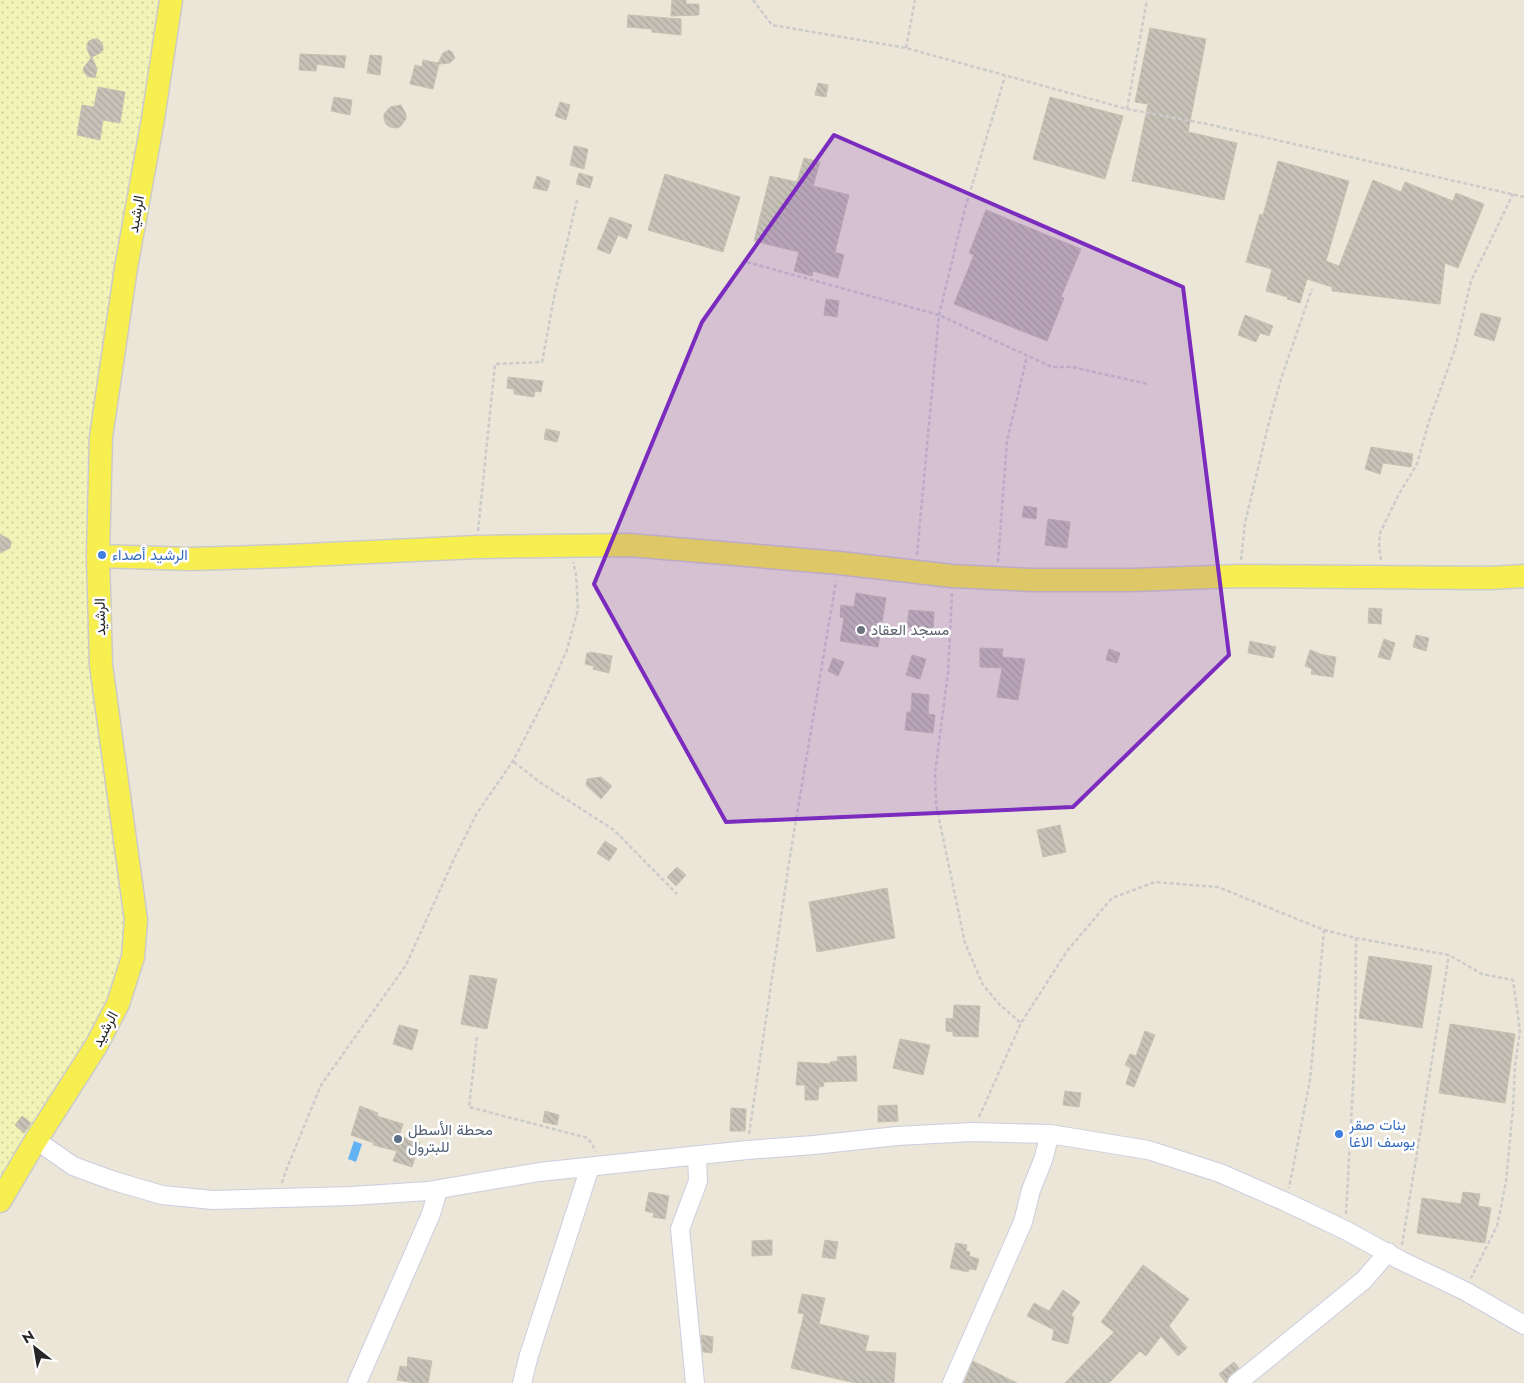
<svg xmlns="http://www.w3.org/2000/svg" width="1524" height="1383" font-family="Jost,Vazirmatn,sans-serif">
  <style>
    .sand { fill: url(#sand-dots) }
    .water { fill: #63b3f4 }
    .building { fill: url(#building-back-hatch); stroke: #c6c2b1 }
    .lines { fill: none; stroke-linecap: round; stroke-linejoin: round }
    .minor-casing { stroke: #cccde1; stroke-width: 20 }
    .major-casing { stroke: #cbcbcb; stroke-width: 25 }
    .path { stroke: #cbcbcb; stroke-width: 2.5; stroke-dasharray: 4 2.5; stroke-linecap: butt }
    .minor { stroke: #fff; stroke-width: 18 }
    .major { stroke: #f7ee50; stroke-width: 22 }
    .marked { fill: #7b2cbf; fill-opacity: 0.2; stroke: #7b2cbf; stroke-width: 4; stroke-linejoin: round }
    .shop-dot { fill: #3f7fe0; stroke: #fff; stroke-width: 2 }
    .worship-dot { fill: #6b7280; stroke: #fff; stroke-width: 2 }
    .service-dot { fill: #5c6f8a; stroke: #fff; stroke-width: 2 }
    .labels { text-anchor: middle; dominant-baseline: central; stroke-width: 5; stroke-linejoin: round; paint-order: stroke }
    .street-label { font-size: 15px; fill: #272727; stroke: #fff }
    .shop-label { font-size: 15px; fill: #366cbe; stroke: #fff; text-anchor: start }
    .worship-label { font-size: 15px; fill: #5b616d; stroke: #fff; text-anchor: start }
    .service-label { font-size: 15px; fill: #4e5e75; stroke: #fff; text-anchor: start }
  </style>
  <defs>
    <pattern id="sand-dots" width="8" height="8" patternUnits="userSpaceOnUse" patternTransform="scale(1.25)"><rect width="8" height="8" fill="#f1f3b7"/><path d="M2 2h.1M6 6h.1" fill="none" stroke="#cfd09d" stroke-width="1.8" stroke-linecap="round"/></pattern>
    <pattern id="building-back-hatch" width="6" height="6" patternUnits="userSpaceOnUse" patternTransform="scale(1.25)"><rect width="6" height="6" fill="#c6c2b7"/><path d="M-1 5l2 2M0 0l6 6M5-1l2 2" fill="none" stroke="#aaa79d"/></pattern>
  </defs>
  <rect width="100%" height="100%" fill="#ebe6d7"/>
  <path class="sand" d="M0 0H160L110 309 87 458 86 534 89 605 127 933 111 997 101 1019 0 1186Z"/>
  <path class="water" d="M354 1141 362 1144 356 1162 348 1159Z"/>
  <path class="building" d="M672 0H686V4H699V15L671 16Z
    M628 15 681 19V35L652 32V29L627 27Z
    M1150 28 1206 39 1188 132 1237 143 1224 200 1132 181 1148 104 1135 102Z
    M93 39H98L101 42 103 46V50L100 53 92 57 97 69 95 78 87 76 83 70 84 67 92 57 91 58 87 49V44L89 41Z
    M449 50 452 52 455 58 450 63 439 64 433 89 410 84 415 65 422 67 423 60 438 63 443 53Z
    M300 54 346 56 344 68 317 64 316 71 299 70Z
    M370 55 382 56 380 75 367 73Z
    M818 83 828 85 826 97 815 95Z
    M98 87 125 92 120 123 103 120 100 140 77 135 82 105 94 107Z
    M334 97 352 100 350 115 331 111Z
    M1050 97 1123 116 1105 179 1033 159Z
    M560 102 570 105 566 120 555 116Z
    M401 105 406 114V119L400 127 395 128 390 127 386 124 384 119V114L390 107Z
    M574 146 588 149 584 169 570 165Z
    M804 158 820 162 813 186 849 195 835 252 844 255 838 278 813 271 812 276 794 271 799 252 754 241 770 176 797 182Z
    M1278 161 1349 181 1326 261 1339 266 1373 180 1401 192 1405 182 1453 201 1456 193 1484 204 1458 268 1445 263 1440 304 1332 291V287L1307 279 1300 303 1287 299 1288 297 1266 291 1272 269 1246 262 1260 214 1263 215Z
    M579 173 593 177 590 188 576 184Z
    M665 174 740 197 723 252 648 230Z
    M537 176 550 181 547 191 533 188Z
    M986 210 1081 249 1061 297 1064 298 1047 341 954 304 974 255 969 253Z
    M610 217 632 225 627 239 618 235 610 254 597 249Z
    M826 299 839 301 837 317 824 315Z
    M1481 313 1501 318 1494 341 1474 335Z
    M1245 315 1273 326 1269 336 1260 333 1256 342 1238 335Z
    M508 377 543 381 541 392 535 391 534 397 514 394V389L507 388Z
    M546 429 560 432 557 442 544 439Z
    M1371 447 1413 454 1411 467 1383 463 1380 474 1365 469Z
    M1024 506 1037 508 1036 519 1022 517Z
    M1048 519 1070 522 1067 548 1045 545Z
    M0 534 10 540 11 543 10 548 0 553Z
    M856 593 886 598 878 647 840 641 844 618 840 617 841 605 854 607Z
    M1369 608 1382 609 1381 624 1368 623Z
    M909 610 934 612 933 630 907 627Z
    M1416 635 1429 638 1426 651 1413 647Z
    M1384 639 1395 643 1390 660 1378 657Z
    M1250 641 1276 647 1273 658 1248 653Z
    M980 648 1003 649 1002 657 1025 659 1018 700 997 697 1002 668 980 667Z
    M1109 649 1120 653 1117 663 1106 660Z
    M1310 650 1323 655 1336 657 1333 677 1311 674 1312 669 1305 666Z
    M590 652 612 656 609 673 593 669 594 666 585 664 587 653H590Z
    M912 655 926 659 920 679 906 675Z
    M833 658 844 662 838 676 828 671Z
    M912 693 929 695 928 714 935 715 933 733 905 730 907 712H911Z
    M601 777 612 786 601 799 586 785 587 779Z
    M1060 825 1066 852 1043 857 1037 830Z
    M605 841 617 849 609 861 597 853Z
    M677 867 686 875 676 886 667 877Z
    M887 888 895 938 817 952 809 902Z
    M1369 956 1432 966 1422 1028 1359 1018Z
    M470 975 497 979 487 1029 461 1024Z
    M954 1005 980 1006 978 1037 953 1036V1032L946 1031V1018L953 1019Z
    M1450 1024 1515 1034 1505 1103 1439 1093Z
    M399 1025 418 1030 412 1050 393 1044Z
    M1145 1031 1155 1035 1134 1087 1126 1084 1131 1068 1125 1065 1130 1054 1136 1056Z
    M900 1039 930 1045 923 1075 893 1068Z
    M856 1056 857 1081 824 1082 823 1087 819 1086 818 1100H805V1085H796L798 1062 830 1064V1062L838 1061 837 1057Z
    M1065 1091 1081 1093 1079 1107 1063 1105Z
    M897 1105 898 1121 878 1122V1106Z
    M360 1106 378 1113 377 1116 403 1124 399 1136 420 1142 412 1167 393 1161 397 1151 373 1145 374 1143 351 1135Z
    M731 1108 746 1109 745 1131H730Z
    M545 1111 559 1115 557 1125 543 1122Z
    M22 1116 31 1123 24 1133 15 1125Z
    M649 1192 669 1196 665 1219 653 1217 654 1213 645 1211Z
    M1463 1192 1480 1194 1478 1206 1491 1208 1485 1243 1417 1233 1422 1198 1461 1204Z
    M772 1240V1255L752 1256V1241Z
    M825 1240 838 1242 835 1259 822 1257Z
    M956 1243 967 1245 966 1251 970 1252 969 1256 979 1259 976 1270 969 1269 968 1272 950 1268Z
    M1143 1265 1189 1299 1169 1326 1187 1348 1178 1356 1161 1336 1146 1356 1140 1351 1109 1383H1065L1114 1332 1101 1322Z
    M1063 1290 1080 1302 1071 1315 1074 1317 1068 1344 1052 1340 1054 1330 1027 1316 1034 1303 1049 1311Z
    M802 1294 825 1298 819 1324 869 1336 865 1351 896 1353 894 1383H855L791 1368 804 1314 798 1313Z
    M701 1335 713 1337 712 1353 703 1352Z
    M408 1357 432 1361 428 1383H416L397 1380 400 1366 407 1367Z
    M973 1361 1017 1383H964Z
    M1234 1362 1239 1368 1230 1375 1226 1383 1219 1374Z"/>
  <g class="lines">
    <defs>
      <path id="minor" d="M36 1140 73 1166 114 1181 162 1195 213 1200 352 1196 428 1191 539 1172 747 1150 814 1145 897 1136 972 1132 1050 1134 1148 1150 1220 1173 1286 1202 1345 1230 1400 1260 1465 1291 1524 1325
        M357 1383 431 1214 438 1190
        M522 1383 529 1355 590 1167
        M695 1383 680 1229 698 1181 697 1156
        M952 1383 1023 1222 1031 1190 1043 1160 1050 1134
        M1237 1383 1256 1368 1364 1280 1388 1252"/>
      <path id="major" d="M98 556 190 559 286 556 477 547 629 545 839 563 952 576 1032 580H1132L1239 576 1489 578 1524 576
        M0 1201 36 1140 96 1046 118 1004 133 957 136 920 101 665 98 556 101 437 126 268 153 119 171 0"/>
    </defs>
    <use href="#minor" class="minor-casing"/>
    <use href="#major" class="major-casing"/>
    <path class="path" d="M753 0 772 25 906 48 1127 109 1207 124 1524 197
      M906 48 915 0
      M1127 109 1147 0
      M747 262 939 315 1052 367H1072L1148 384
      M478 531 495 364 542 362 554 297 577 200
      M917 555 939 315 964 212 1005 76
      M1241 560 1245 523 1269 422 1281 379 1312 289
      M1381 560 1379 547 1380 533 1399 494 1417 464 1429 421 1455 349 1471 281 1513 194
      M998 562 1007 441 1027 356
      M952 593 948 673 935 773 936 804 965 943 983 985 1000 1005 1021 1023
      M514 762 541 783 614 830 677 894
      M1324 930 1356 938 1449 955 1482 974 1513 980 1520 1031 1515 1066 1513 1108 1506 1182 1497 1226 1471 1278
      M477 1037 469 1107 588 1138 596 1151
      M979 1117 1021 1023 1067 951 1112 898 1155 882 1218 887 1324 930 1310 1080 1289 1188
      M749 1134 790 856 836 581
      M282 1183 285 1173 321 1085 406 965 454 859 477 813 513 761 547 695 567 650 578 609 576 574 573 562
      M1346 1214 1355 1050 1356 938
      M1402 1245 1449 955"/>
    <use href="#minor" class="minor"/>
    <use href="#major" class="major"/>
  </g>
  <path class="marked" d="M834 135 1183 287 1229 655 1073 807 726 822 594 584 702 322Z"/>
  <g class="shop-dot">
    <circle cx="102" cy="555" r="5"/>
    <circle cx="1339" cy="1134" r="5"/>
  </g>
  <circle class="worship-dot" cx="861" cy="630" r="5"/>
  <circle class="service-dot" cx="398" cy="1139" r="5"/>
  <g class="labels">
    <g class="street-label">
      <text transform="translate(136 214) rotate(-80)">الرشيد</text>
      <text transform="translate(100 617) rotate(-91)">الرشيد</text>
      <text transform="translate(105 1029) rotate(-62)">الرشيد</text>
    </g>
    <g class="shop-label">
      <text x="112" y="555">الرشيد أصداء</text>
      <text x="1349" y="1125">بنات صقر<tspan x="1349" dy="17">يوسف الاغا</tspan></text>
    </g>
    <g class="worship-label">
      <text x="871" y="630">مسجد العقاد</text>
    </g>
    <g class="service-label">
      <text x="408" y="1130">محطة الأسطل<tspan x="408" dy="17">للبترول</tspan></text>
    </g>
  </g>
  <g transform="translate(35 1348) rotate(329)" stroke="#ffffff" stroke-width="4" paint-order="stroke">
  <path d="M0-4L9 19L0 12L-9 19Z" fill="#272727"/>
  <text y="-8" font-size="14" font-weight="bold" text-anchor="middle" fill="#272727">N</text>
  </g>
</svg>
